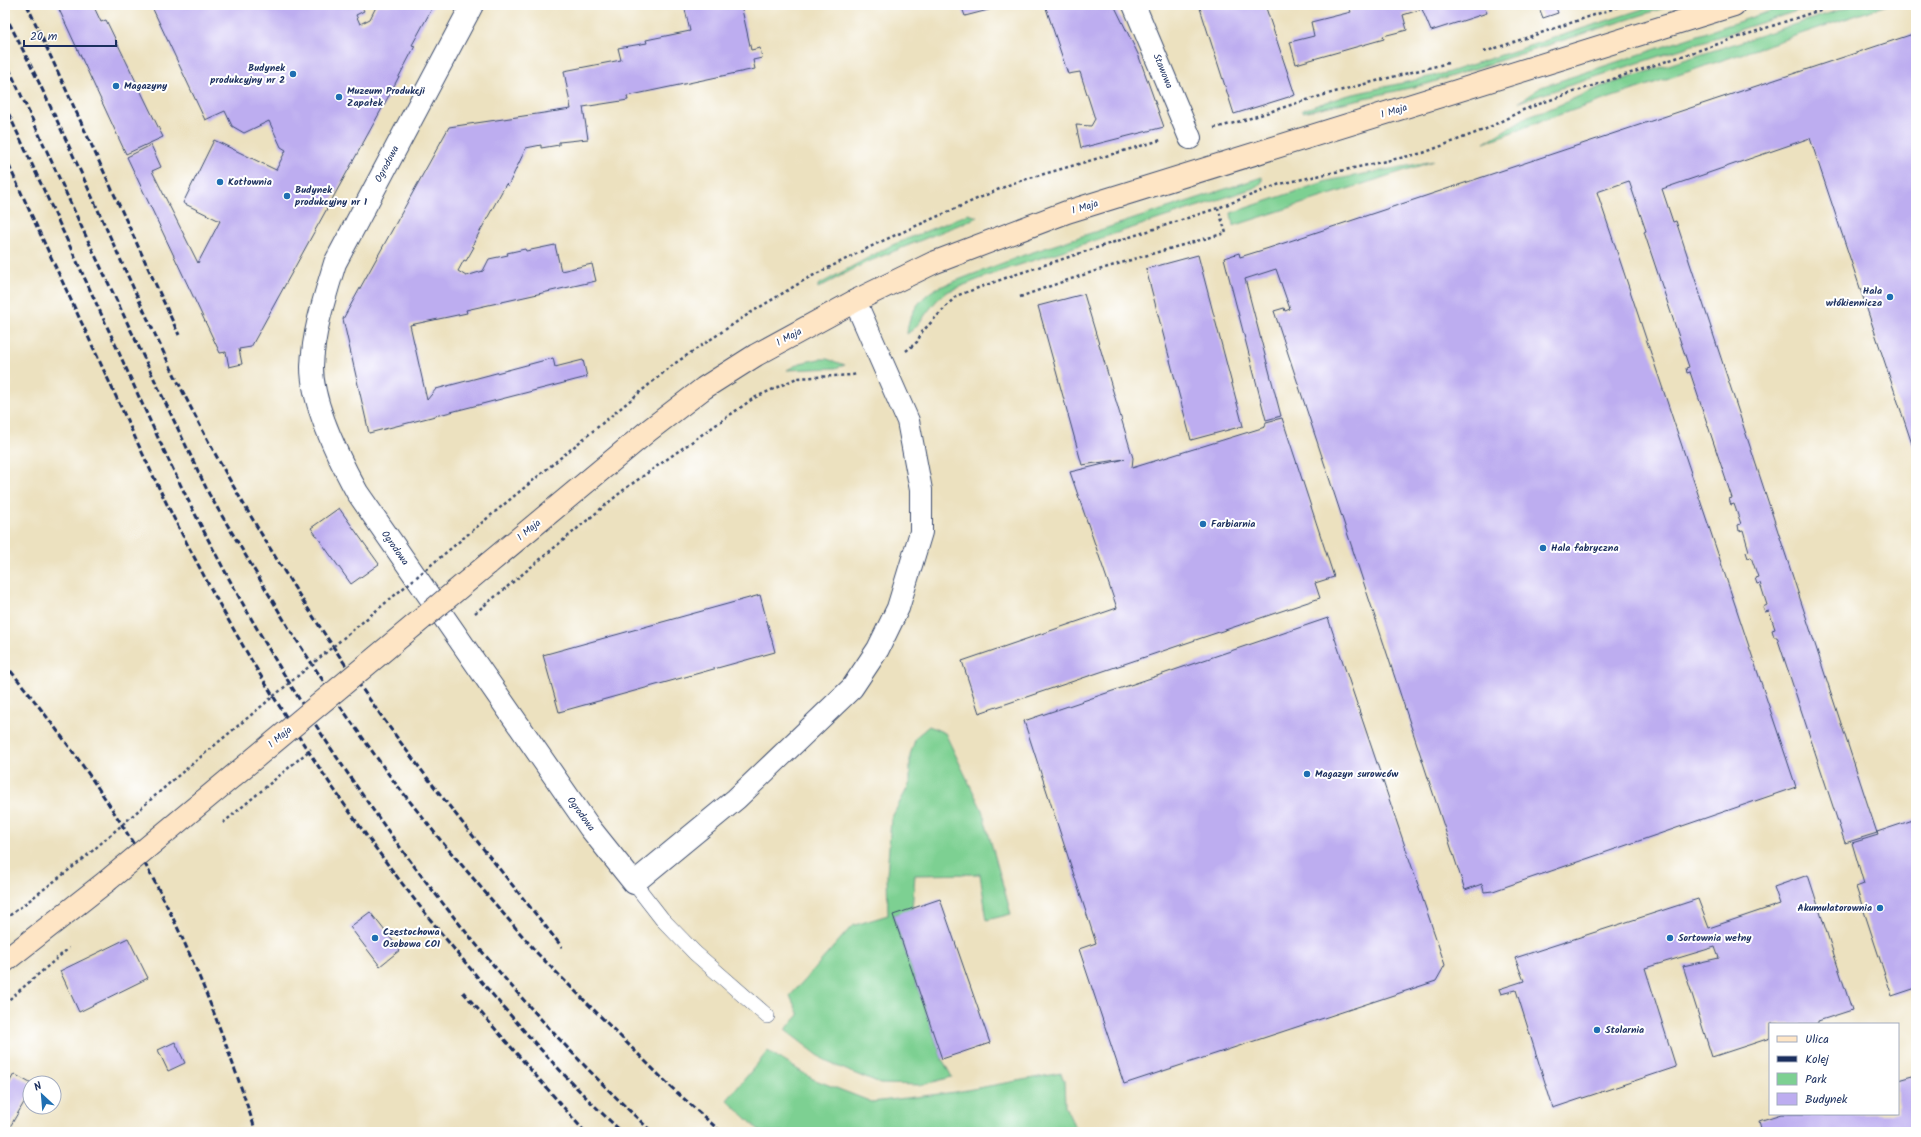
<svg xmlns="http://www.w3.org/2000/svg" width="1921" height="1137" font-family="Kalam,sans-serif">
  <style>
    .green { fill: #7dd092; stroke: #4c8078 }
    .building { fill: #bdadf0 }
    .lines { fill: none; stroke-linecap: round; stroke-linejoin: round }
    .lane-casing { stroke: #3a4a6d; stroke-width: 16 }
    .street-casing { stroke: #3a4a6d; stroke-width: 24 }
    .secondary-casing { stroke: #3a4a6d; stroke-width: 24 }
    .path { stroke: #3a4a6d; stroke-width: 2.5; stroke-dasharray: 3 3; stroke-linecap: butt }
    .lane { stroke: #fff; stroke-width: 15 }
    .street { stroke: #fff; stroke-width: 22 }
    .secondary { stroke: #fee5c5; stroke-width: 22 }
    .rail { stroke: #1b2f5e; stroke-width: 3; stroke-dasharray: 6 3; stroke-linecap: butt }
    .secondary-bridge-casing { stroke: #3a4a6d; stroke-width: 24; stroke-linecap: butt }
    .path-bridge { stroke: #3a4a6d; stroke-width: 2.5; stroke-dasharray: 3 3; stroke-linecap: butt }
    .secondary-bridge { stroke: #fee5c5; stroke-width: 22 }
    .poi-dot { fill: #1f6fb2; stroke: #fff; stroke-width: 1.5 }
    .labels { text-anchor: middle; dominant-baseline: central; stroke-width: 4; stroke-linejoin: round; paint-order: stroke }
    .poi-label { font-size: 10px; font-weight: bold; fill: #1b2f5e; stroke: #fff; text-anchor: start }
    .street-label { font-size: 10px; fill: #1b2f5e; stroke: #fff }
  </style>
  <rect width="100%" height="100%" fill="#fff"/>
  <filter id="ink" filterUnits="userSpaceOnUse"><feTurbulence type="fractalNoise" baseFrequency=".025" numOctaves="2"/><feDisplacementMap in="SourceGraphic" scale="8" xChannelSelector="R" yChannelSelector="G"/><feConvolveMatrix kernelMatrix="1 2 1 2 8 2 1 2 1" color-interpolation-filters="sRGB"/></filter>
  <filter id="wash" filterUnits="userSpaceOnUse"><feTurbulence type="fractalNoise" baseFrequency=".012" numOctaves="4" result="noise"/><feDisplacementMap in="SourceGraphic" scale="16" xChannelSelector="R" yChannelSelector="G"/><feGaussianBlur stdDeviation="0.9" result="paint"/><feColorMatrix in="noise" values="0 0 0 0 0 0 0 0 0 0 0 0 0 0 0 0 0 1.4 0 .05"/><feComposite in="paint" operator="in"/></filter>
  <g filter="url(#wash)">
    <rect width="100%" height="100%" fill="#ece1bf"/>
    <path class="green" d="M1655 5H1673L1427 84 1303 112 1302 110 1345 96 1446 73Z
      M1789 5H1815L1519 102 1541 87Z
      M1855 5H1887L1541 121 1484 143 1528 116 1557 106 1600 87Z
      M1434 161 1233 226 1231 213 1327 181Z
      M1262 177V182L1257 187 995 273 949 291C931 300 924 323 907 334 908 315 920 297 937 288L1024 255Z
      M968 214 978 217 865 263 818 288V285L890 246Z
      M819 359H827L845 365 836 368 787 370 800 363Z
      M929 726 945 733 982 810 1011 914 987 920 980 874 915 875 912 909 893 915 942 1059 952 1077 922 1085 880 1084 827 1062 785 1030 799 1015 790 996 852 926 888 915 887 875 891 819 910 783V755L916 737Z
      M768 1051 813 1079 872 1102 956 1092 1061 1073 1064 1081 1065 1106 1077 1132H761L727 1100Z"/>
    <g id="blocks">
      <path class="building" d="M57 5H93L101 22 106 20 163 137 126 154Z
        M151 5H361L364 11 356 15 360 24 370 19 377 5H434L412 45 415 46 385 103 251 347 239 349 242 364 229 367 226 352 220 353 127 157 151 145 161 167 152 171 198 263 220 221 183 203 214 140 276 170 286 150 281 147 269 121 244 133 232 126 225 111 205 120Z
        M684 5H741L751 50 760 48 762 58 753 60 755 69 627 96 628 100 583 107 588 139 559 142V145L541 148V145L526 148 508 186 506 184 472 246 474 247 466 261 464 260 458 271 466 276 483 271 489 259 508 255 507 253 525 249 526 251 555 245 561 271 592 264 596 281 466 310 467 313 410 325 427 400 436 389 553 358 555 367 583 360 587 377 369 433 343 319 449 127 571 109 564 71 621 60 618 48 647 43 646 40 690 31Z
        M961 5H991L992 9 965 16Z
        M1045 5H1114L1138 54 1164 127 1081 148 1076 125 1091 126 1095 119 1080 72 1068 74Z
        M1199 5H1265L1295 95 1234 114Z
        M1355 5H1427L1428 7 1435 5H1483L1487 13 1431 31 1422 9 1403 15 1407 30 1383 36 1384 39 1296 64 1290 42 1314 36 1311 22 1351 12 1349 7Z
        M1538 5H1555L1558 13 1543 18Z
        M1916 33V456L1810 138 1662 189 1673 222 1676 221 1877 833 1845 843 1777 637H1774L1772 630 1775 629 1769 611 1765 612 1763 607 1767 605 1760 583 1757 584 1755 578 1758 577 1751 557 1748 558 1746 552 1749 551 1743 530 1739 531 1738 525 1741 524 1734 504 1731 505 1729 499 1732 498 1690 372 1687 373 1686 368 1689 367 1644 232 1646 231 1629 181 1597 192 1796 787 1493 891 1484 892 1482 884 1465 890 1274 311 1284 308 1285 311 1290 309 1276 269 1245 279 1281 416 1266 420 1224 258 1239 253 1240 257 1269 248Z
        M1198 255 1243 426 1191 440 1146 269Z
        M1084 294 1133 458 1132 468 1265 427 1266 422 1282 418 1334 577 1315 583 1320 598 979 713 962 661 1117 608 1070 472 1125 459 1082 465 1038 306Z
        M339 508 379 564 351 584 311 528Z
        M760 595 775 652 559 712 543 655Z
        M1328 618 1445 965 1436 981 1124 1084 1079 949 1096 943 1024 721Z
        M1916 819V988L1892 996 1856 887 1864 884 1852 843 1878 835 1877 832Z
        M1808 875 1852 1010 1818 1021V1023L1815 1024H1770V1038L1712 1057 1683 966 1719 958 1715 947 1645 968 1676 1067 1553 1108 1516 990 1501 994 1499 989 1524 981 1515 958 1698 899 1709 928 1780 904 1774 887Z
        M940 899 990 1043 942 1059 893 915Z
        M370 912 400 950 380 966 350 927Z
        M128 938 148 978 79 1012 60 971Z
        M175 1042 185 1063 168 1071 158 1050Z
        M14 1074 30 1083V1092L7 1132H5V1090Z
        M1916 1075V1132H1762L1759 1121 1781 1114H1898V1080Z"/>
    </g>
  </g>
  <g filter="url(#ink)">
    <use href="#blocks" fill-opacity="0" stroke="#3a4a6d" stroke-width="1"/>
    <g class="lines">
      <defs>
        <path id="lane" d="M634 883 662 919 695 953 767 1016"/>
        <path id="street" d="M472 5 335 263C325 296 313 332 312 367 312 405 339 459 357 492L590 828 634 883 736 799 852 688 878 649 898 608 921 532V490L908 421 855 301
          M1134 5 1190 138"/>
        <path id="secondary" d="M488 564 648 431 704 388 756 355 855 301 933 263 1067 212 1734 5
          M5 961 107 881"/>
      </defs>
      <use href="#lane" class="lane-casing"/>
      <use href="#street" class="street-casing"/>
      <use href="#secondary" class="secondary-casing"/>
      <path class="path" d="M1484 52 1624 5
        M1214 128C1246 121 1276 109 1307 100 1354 86 1401 75 1448 63
        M1020 297C1087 272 1156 252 1226 233L1218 208
        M906 351 917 342 922 332 956 296 1011 276 1218 208 1280 184 1423 153 1486 129 1523 110 1553 99 1835 5
        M467 535 674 364 750 313 808 278 880 242 1013 183 1161 140
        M507 587 626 488 754 398 797 378 852 375 857 374
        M5 919 82 860
        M5 1003 69 948"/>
      <use href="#lane" class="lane"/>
      <use href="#street" class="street"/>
      <use href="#secondary" class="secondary"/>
      <path class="rail" d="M27 5 179 335
        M5 15C81 160 139 315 218 459 267 547 321 632 380 714 437 794 501 870 562 947
        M5 60 83 230 209 494 290 630 335 699 392 779 442 842 538 954 671 1087 721 1132
        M5 106C42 186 79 266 116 346 146 413 177 480 211 545 324 761 475 966 652 1132
        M5 157C38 230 72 302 106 375 134 435 161 495 192 553 273 709 372 854 486 987 529 1037 573 1087 622 1132
        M5 664C50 719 94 778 130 838 185 930 223 1031 256 1132
        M463 992 585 1132"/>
      <defs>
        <path id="secondary-bridge" d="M107 881 488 564"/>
      </defs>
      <use href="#secondary-bridge" class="secondary-bridge-casing"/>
      <path class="path-bridge" d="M475 613 507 587
        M223 823 311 749
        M82 860 173 780 467 535"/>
      <use href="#secondary-bridge" class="secondary-bridge"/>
    </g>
  </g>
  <g class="poi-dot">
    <circle cx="293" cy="74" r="4"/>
    <circle cx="116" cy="86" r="4"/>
    <circle cx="339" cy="97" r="4"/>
    <circle cx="220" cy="182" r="4"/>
    <circle cx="287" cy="196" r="4"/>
    <circle cx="1890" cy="297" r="4"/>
    <circle cx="1203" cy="524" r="4"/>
    <circle cx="1543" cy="548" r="4"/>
    <circle cx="1307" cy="774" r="4"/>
    <circle cx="1880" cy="908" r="4"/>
    <circle cx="375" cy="938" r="4"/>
    <circle cx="1670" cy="938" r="4"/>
    <circle cx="1597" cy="1030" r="4"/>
  </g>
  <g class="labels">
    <g class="poi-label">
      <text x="285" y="68" text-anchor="end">Budynek<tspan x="285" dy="12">produkcyjny nr 2</tspan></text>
      <text x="124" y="86">Magazyny</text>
      <text x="347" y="91">Muzeum Produkcji<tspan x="347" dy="12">Zapałek</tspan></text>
      <text x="228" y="182">Kotłownia</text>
      <text x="295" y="190">Budynek<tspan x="295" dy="12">produkcyjny nr 1</tspan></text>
      <text x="1882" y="291" text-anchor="end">Hala<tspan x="1882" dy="12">włókiennicza</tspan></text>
      <text x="1211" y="524">Farbiarnia</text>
      <text x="1551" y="548">Hala fabryczna</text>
      <text x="1315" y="774">Magazyn surowców</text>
      <text x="1872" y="908" text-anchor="end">Akumulatorownia</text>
      <text x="383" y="932">Częstochowa<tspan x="383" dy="12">Osobowa CO1</tspan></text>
      <text x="1678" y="938">Sortownia wełny</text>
      <text x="1605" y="1030">Stolarnia</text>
    </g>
    <g class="street-label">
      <text transform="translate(1163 71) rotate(68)">Stawowa</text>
      <text transform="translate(1394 111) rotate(-17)">1 Maja</text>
      <text transform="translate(387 164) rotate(-62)">Ogrodowa</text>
      <text transform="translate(1085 207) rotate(-17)">1 Maja</text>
      <text transform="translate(789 337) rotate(-28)">1 Maja</text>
      <text transform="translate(529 530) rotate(-40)">1 Maja</text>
      <text transform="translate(395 548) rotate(55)">Ogrodowa</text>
      <text transform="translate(280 737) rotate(-40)">1 Maja</text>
      <text transform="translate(581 814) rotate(54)">Ogrodowa</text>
    </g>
  </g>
  <rect width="1921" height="1137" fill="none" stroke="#fff" stroke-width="20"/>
  <rect x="1769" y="1023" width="130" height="92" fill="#ffffff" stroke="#a4acbf"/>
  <rect x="1777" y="1036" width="20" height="6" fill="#fee5c5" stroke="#a4acbf"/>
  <text x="1805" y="1043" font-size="12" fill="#1b2f5e">Ulica</text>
  <rect x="1777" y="1056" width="20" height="6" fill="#1b2f5e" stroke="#a4acbf"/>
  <text x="1805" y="1063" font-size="12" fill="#1b2f5e">Kolej</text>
  <rect x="1777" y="1073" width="20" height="12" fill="#7dd092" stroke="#a4acbf"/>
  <text x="1805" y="1083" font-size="12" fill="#1b2f5e">Park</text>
  <rect x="1777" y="1093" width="20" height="12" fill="#bdadf0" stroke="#a4acbf"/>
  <text x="1805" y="1103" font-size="12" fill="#1b2f5e">Budynek</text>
  <g transform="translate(42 1095) rotate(334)"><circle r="19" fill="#ffffff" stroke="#a4acbf"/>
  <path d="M0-3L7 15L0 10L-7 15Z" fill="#1f6fb2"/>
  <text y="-6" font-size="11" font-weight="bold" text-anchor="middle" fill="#1b2f5e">N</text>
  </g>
  <path d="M24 40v6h92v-6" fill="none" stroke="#1b2f5e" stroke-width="2"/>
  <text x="30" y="40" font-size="12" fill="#1b2f5e" stroke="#ffffff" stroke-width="3" paint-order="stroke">20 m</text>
</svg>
